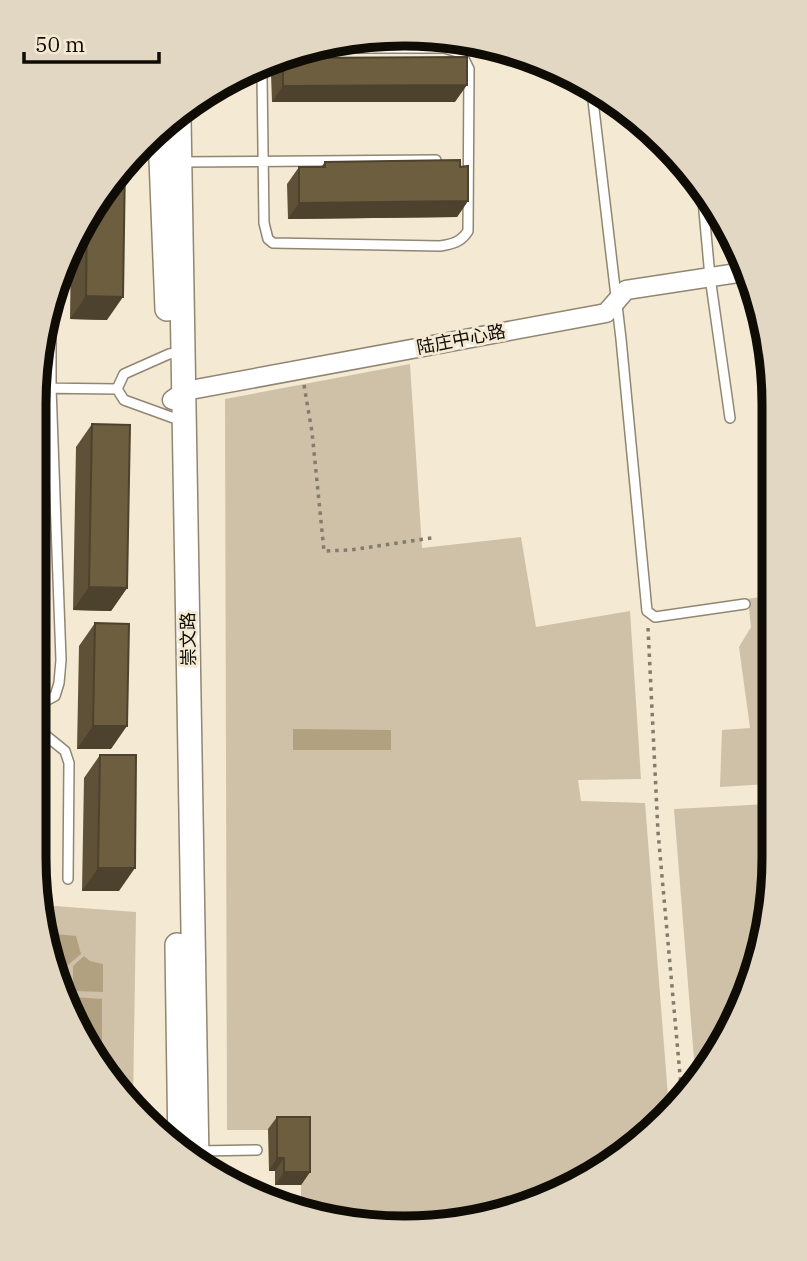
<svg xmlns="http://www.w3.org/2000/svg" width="807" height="1261" font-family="'IBM Plex Serif','Noto Sans SC',serif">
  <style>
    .green { fill: #cfc1a7 }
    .water { fill: #b1a180 }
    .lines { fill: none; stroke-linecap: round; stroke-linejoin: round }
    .stream { stroke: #b1a180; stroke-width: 5 }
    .service-casing { stroke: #908673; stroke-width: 12 }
    .minor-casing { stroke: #908673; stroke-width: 21 }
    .tertiary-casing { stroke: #908673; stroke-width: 26 }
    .path { stroke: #837b6d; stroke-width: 3.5; stroke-dasharray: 3.5 5; stroke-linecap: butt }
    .service { stroke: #fff; stroke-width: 9 }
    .minor { stroke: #fff; stroke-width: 18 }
    .tertiary { stroke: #fff; stroke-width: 23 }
    .wall { fill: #5f5137 }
    .shaded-wall { fill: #4d422d }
    .building { fill: #6e5e40; stroke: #4d422d; stroke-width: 2 }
    .labels { text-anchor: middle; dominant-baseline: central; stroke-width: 6; stroke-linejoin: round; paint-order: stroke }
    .street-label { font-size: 18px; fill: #0f0b05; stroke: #f4e9d3 }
    .rim { fill: none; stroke: #0f0b05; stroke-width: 9 }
  </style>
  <rect width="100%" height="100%" fill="#f4e9d3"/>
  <path class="green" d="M410 364 422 548 521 537 536 627 630 611 641 779 578 780 581 801 645 803 669 1109 609 1166 500 1215 380 1227 290 1209H301V1130H227L225 399Z
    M772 595 771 905 746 999 696 1084 674 809 768 804V784L720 787 722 730 750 728 739 647 751 627 748 599Z
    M41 905 136 912 133 1103 96 1064 53 976Z"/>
  <path class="water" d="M293 729 391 730V750H293Z
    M55 934 76 936 81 954 68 965 52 962Z
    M84 956 90 961 103 964V992L73 991V966Z
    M73 997 102 999V1056L95 1049 87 1045 73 1016Z"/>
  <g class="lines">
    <path class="stream" d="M707 1050 717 1049"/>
    <defs>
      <path id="service" d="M264 67 262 75 264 223 268 239 273 243 440 246C453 244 461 242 468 231L469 69 461 53 444 48H322
        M592 92 621 339 647 611 655 617 745 604
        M180 162 436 160
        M702 189 710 277 730 418
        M182 352 169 354 124 374 117 389 124 400 182 421
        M36 388 117 389
        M34 707 55 696 59 683 61 660 51 388V301
        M34 726 65 751 69 763 68 879
        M198 1151 257 1150"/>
      <path id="minor" d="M172 400 185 391 606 313 626 290 744 272"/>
      <path id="tertiary" d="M179 118 197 1161
        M160 134 167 309
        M177 945 180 1152"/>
    </defs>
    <use href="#service" class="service-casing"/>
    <use href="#minor" class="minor-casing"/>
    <use href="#tertiary" class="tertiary-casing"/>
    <path class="path" d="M304 385 312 432 324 551 350 550 432 538
      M648 628 658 832 682 1097"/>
    <use href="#service" class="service"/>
    <use href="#minor" class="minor"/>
    <use href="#tertiary" class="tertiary"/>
  </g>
  <path class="wall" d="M293 58 455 102H272L271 74 280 62Z
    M325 162 460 167 468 201 457 217 288 219 287 184 299 167H321Z
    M110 178 107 320 70 319 71 246Z
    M92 424 127 588 111 611 73 610 76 447Z
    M95 623 111 749H77L79 646Z
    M100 755 119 891H82L84 778Z
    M277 1117 310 1172 301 1185H275V1171H269L268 1129Z"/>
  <path class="shaded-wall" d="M467 85 455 102H272L283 86Z
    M468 201 457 217 288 219 299 203Z
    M86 296 123 297 107 320 70 319Z
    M89 587 127 588 111 611 73 610Z
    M93 726H127L111 749H77Z
    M33 858H46L36 873Z
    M98 868H135L119 891H82Z
    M277 1158H284L275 1171H269Z
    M284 1172H310L301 1185H275Z"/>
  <path class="building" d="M467 57V85L283 86V61L293 58Z
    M460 160V167L468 166V201L299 203V167H325V162Z
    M125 164 123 297 86 296 87 217 110 178Z
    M36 386H38L35 534Z
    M92 424 130 425 127 588 89 587Z
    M35 570H36V618H35Z
    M95 623 129 624 127 726H93Z
    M34 723H49L46 858H33Z
    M100 755H136L135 868H98Z
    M277 1117H310V1172H284V1158H277Z"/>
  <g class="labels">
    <g class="street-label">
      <text transform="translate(461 339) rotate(-11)">陆庄中心路</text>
      <text transform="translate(188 639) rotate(-91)">崇文路</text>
    </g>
  </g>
  <path d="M0 0H807V1261H0ZM404 46H404A358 358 0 0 1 762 404V858A358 358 0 0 1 404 1216H404A358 358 0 0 1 46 858V404A358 358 0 0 1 404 46Z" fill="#e2d7c3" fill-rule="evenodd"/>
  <path class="rim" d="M404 46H404A358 358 0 0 1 762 404V858A358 358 0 0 1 404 1216H404A358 358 0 0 1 46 858V404A358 358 0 0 1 404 46Z"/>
  <path d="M24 52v10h135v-10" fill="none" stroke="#0f0b05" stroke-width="3.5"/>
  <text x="35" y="52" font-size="21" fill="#0f0b05" stroke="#f4e9d3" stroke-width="5" paint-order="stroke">50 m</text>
</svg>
